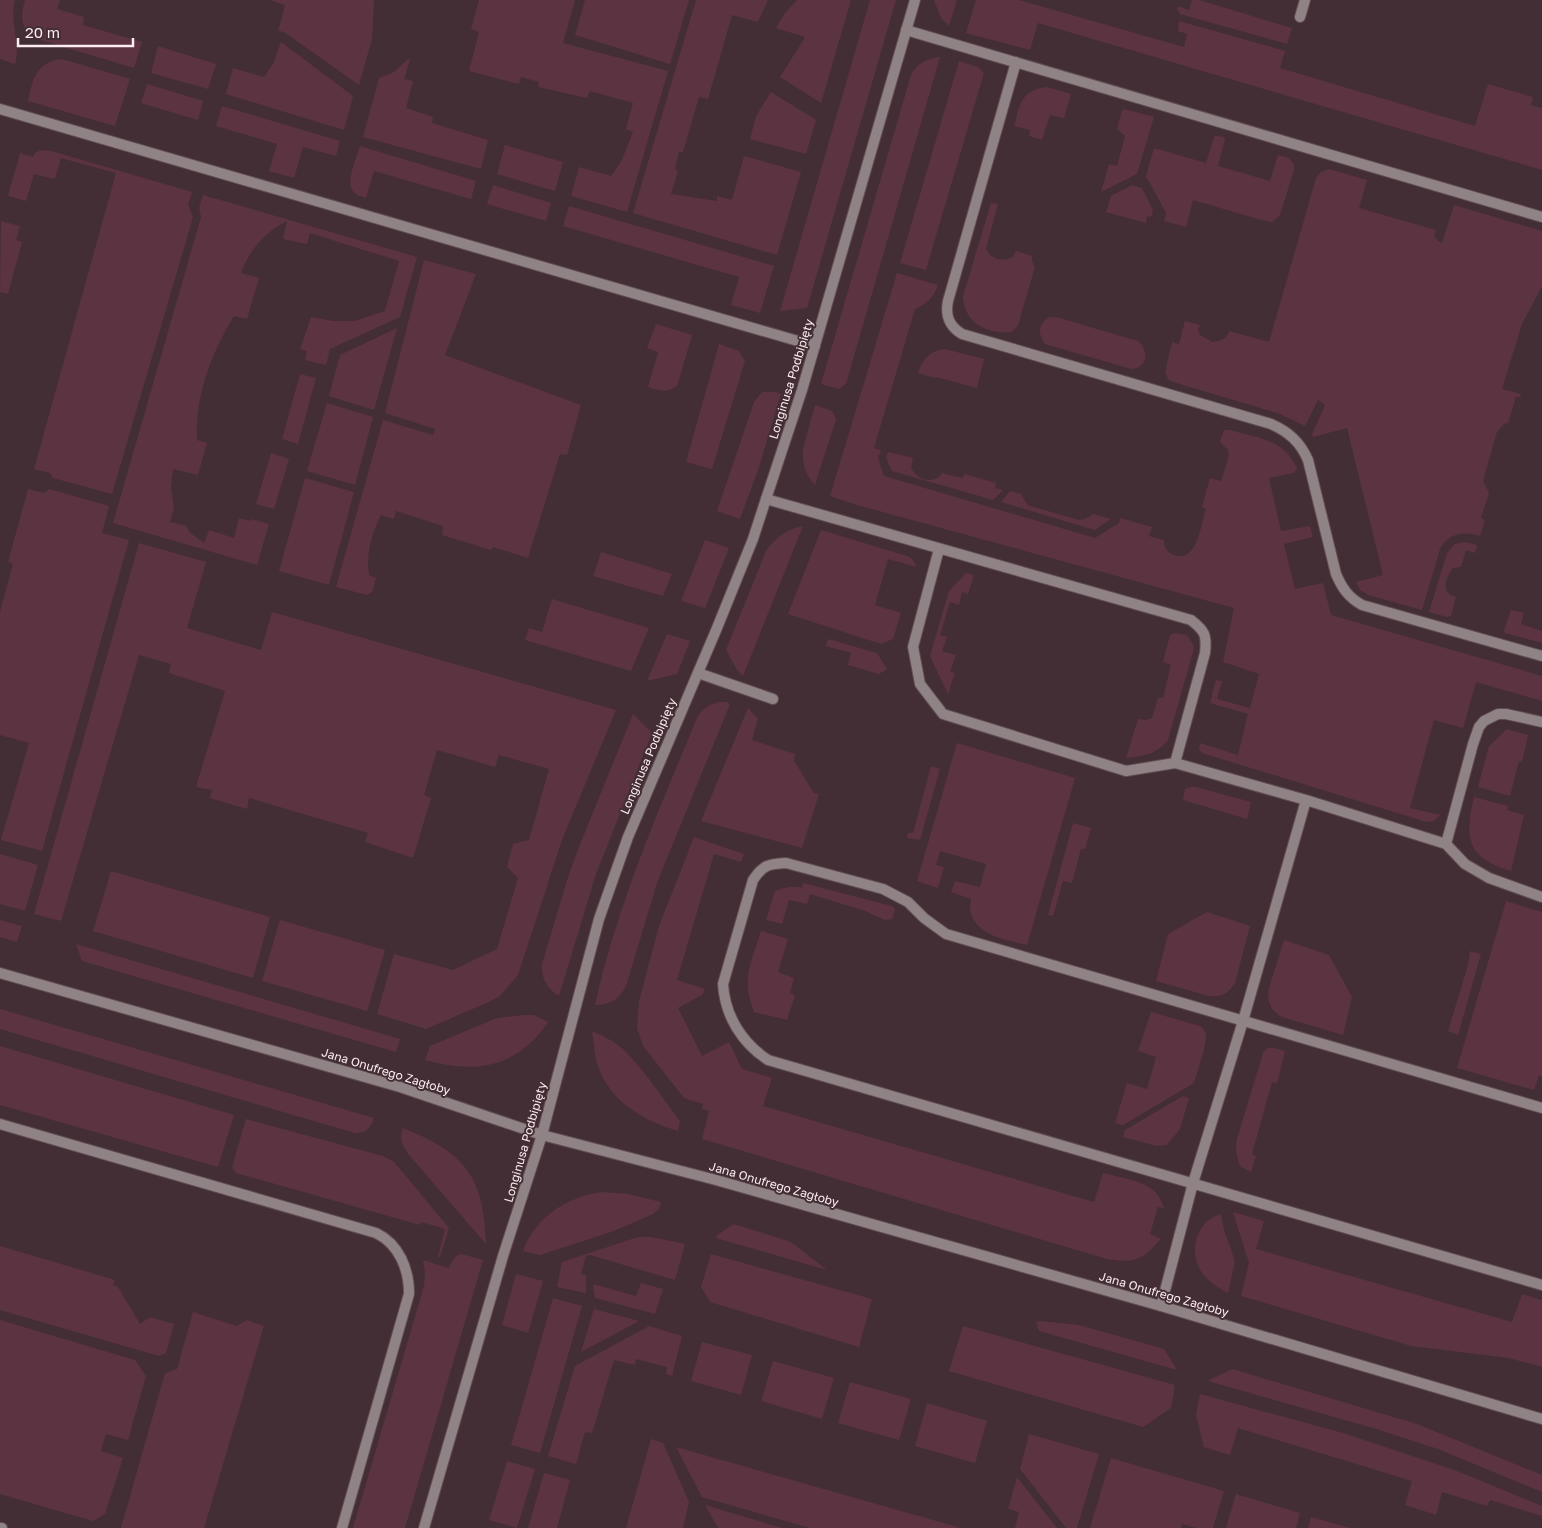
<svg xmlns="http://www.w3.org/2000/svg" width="1542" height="1528" font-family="'Golos Text',sans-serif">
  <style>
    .green { fill: #5c3340 }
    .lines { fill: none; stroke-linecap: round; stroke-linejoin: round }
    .lane-casing { stroke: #614d53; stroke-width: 12 }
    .street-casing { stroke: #614d53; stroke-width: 12 }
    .lane { stroke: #8f8386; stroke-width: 10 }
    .street { stroke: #8f8386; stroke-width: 10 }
    .labels { text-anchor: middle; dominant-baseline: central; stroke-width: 4; stroke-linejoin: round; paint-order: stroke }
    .street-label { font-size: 12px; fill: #fcedf1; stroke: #442e35 }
  </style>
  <rect width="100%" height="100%" fill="#442e35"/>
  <path class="green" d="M0 0H15C9 22 21 42 15 64L0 59Z
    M25 0H60L57 9 84 17 83 25 142 42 134 68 31 37C20 26 21 14 25 0Z
    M270 0H374L372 39 359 85 284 32 278 31 285 5Z
    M479 0H575L563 43 668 71 627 212 571 196 579 167 611 176C622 164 627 147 633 132L626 129 633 103 590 91 587 98 538 87 539 82 521 77 519 84 469 71 479 32 471 29Z
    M585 0H689L670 64 575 35Z
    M696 0H768L758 22 732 15 708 99 699 97 683 152H679L675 169 678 171 671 194 717 201V196L732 200 744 156 801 172 777 255 633 213Z
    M797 0H851L821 103 780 77 805 37 776 28 785 13Z
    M870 0H896L807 308 780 311Z
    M934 0H957L949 26 941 18Z
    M976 0H1019L1184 47 1187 34 1178 31 1179 21 1285 51 1280 68 1475 126 1488 84 1533 97 1531 105 1542 108V170L1038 23 1030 50 966 33Z
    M1192 0H1199L1292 28 1287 44 1180 14 1177 9 1178 6 1189 10Z
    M281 42 353 96 344 130 226 94 233 68 264 77 273 64Z
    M158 46 216 64 208 89 151 73Z
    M940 57 846 384 839 389 821 384 911 75C917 63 928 58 940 57Z
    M62 59 130 79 115 126 28 101C33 79 36 62 62 59Z
    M408 59 410 60 404 79 413 81 406 108 433 117 432 123 488 140 481 169 363 137 379 78 394 72Z
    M959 61 978 67 984 73 926 270 900 263Z
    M147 84 203 101 198 120 141 103Z
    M1047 87 1071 94 1064 118 1050 115 1042 140 1029 136 1030 130 1014 126C1020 104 1021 90 1047 87Z
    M771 92 816 120 806 154 750 139 756 116Z
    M222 106 340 141 336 156 303 147 294 178 269 171 277 144 216 126Z
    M1124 109 1154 117 1137 174 1101 192 1109 164 1117 166 1125 136 1117 129 1122 110Z
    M1216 136 1224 137 1225 139 1218 166 1270 181 1278 155 1289 158 1294 165V170L1280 215 1272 222 1261 220 1193 200 1186 227 1164 221 1166 213 1146 176 1154 148 1206 163 1214 137Z
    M505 145 563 162 555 191 497 174Z
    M360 146 476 181 471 199 374 171 366 198C361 196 355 195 352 190 346 181 357 156 360 146Z
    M41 150 51 151 192 192 188 205 193 217 112 494 53 478 50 473 34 469 116 173 61 158 55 179 34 174 26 201 8 196 20 153 33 157 35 153Z
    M1329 169 1367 180 1359 208 1436 230 1434 236 1438 241 1442 243 1454 205 1542 231V286L1522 324 1502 389 1521 394 1520 397H1516L1508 423 1504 424 1497 432 1483 481 1489 493 1481 518 1485 520 1480 536C1464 531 1448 533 1440 549L1422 610 1368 595 1360 590 1356 582 1383 575 1347 428 1313 437 1312 434 1325 405 1318 400 1305 426 1280 414 1173 382 1168 379 1165 372 1172 342 1179 344 1185 321 1200 325 1198 330 1200 335 1212 342C1220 341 1226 340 1229 331L1269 342 1316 178 1321 172Z
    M493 185 551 203 546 221 487 204Z
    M1132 185 1142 188 1153 210 1151 217 1147 216 1146 223 1106 212 1111 196Z
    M203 195 417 257 400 317 330 349 326 365 305 360 307 351 300 349 311 317 333 321H355L385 311 399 261 310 233 307 244 283 239 287 221C265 232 250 249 241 273L259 278 247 319 234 316C211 354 195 395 197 440L207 443 198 475 173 469 171 487 174 508 170 522 187 526 189 532 204 543 209 530 234 538 239 518 251 521V519L269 524 257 565 113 523 201 217 199 208Z
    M991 203 998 204 986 249C992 260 1001 262 1013 257L1016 251 1032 256V261L1035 267 1018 325 1012 332C987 335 963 322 963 296Z
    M569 206 774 266 760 313 731 305 739 277 563 226Z
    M1 221 20 226 16 240 22 242 8 294 0 292Z
    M424 260 476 274 445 355 581 405 567 455 560 454 528 558 493 547 491 550 442 535 443 526 396 511 394 519 381 515C371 535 366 553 369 575L376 578 372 592 367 595 336 587 383 420 433 435 435 429 385 413Z
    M897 273 938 285C934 297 927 304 915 309L874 448 881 450 878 458 884 476 1095 538 1119 523 1120 518 1152 527 1149 536 1164 540C1164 548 1167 552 1174 555 1197 564 1201 524 1206 509L1202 507 1210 478 1221 481 1229 455 1228 450 1220 442 1224 430H1230C1257 438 1285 439 1297 469L1294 473 1269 478 1281 531 1310 526 1313 537 1284 544 1295 589 1323 583 1331 615 1542 676V701L1476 682 1463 728 1434 720 1410 808 1440 815 1434 821 1426 822 1417 819 1202 753 1199 749 1200 743 1238 755 1248 714 1210 703 1216 680 1222 681 1217 699 1250 708 1259 674 1223 662 1234 608 857 505 830 496Z
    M1050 317H1056L1138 341C1150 351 1147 369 1131 369L1045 344C1038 334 1037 324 1050 317Z
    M656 324 692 335 677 386C667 393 659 391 648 387L658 352 647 348Z
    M397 328 374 410 329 396 340 355Z
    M719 344 739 351 745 361 712 469 686 462Z
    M945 349 984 359 977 388 936 377 935 378 918 373C923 358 930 351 945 349Z
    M300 374 316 378 298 444 282 439Z
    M762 392H776L781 394 758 470 740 519 717 511 754 402Z
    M327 403 373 417 355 485 307 471Z
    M815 405 832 411 836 419 815 485C805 474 802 464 803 449Z
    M888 452 913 458 911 468C917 479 929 484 940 476L941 473 963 478 964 474 996 483 995 488 1003 490 993 500 892 471 886 458Z
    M271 453 289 459 274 509 256 504Z
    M305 478 354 492 329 585 279 571Z
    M28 489 44 493 49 489 109 506 102 533 129 540 42 851 1 840 29 743 0 735V612L13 564 8 562Z
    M1010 491 1021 494 1027 504 1030 506 1079 520 1085 519 1093 514 1111 519 1095 530 1001 502Z
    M803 526 743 676 737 670 726 650 766 551C775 538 787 529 803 526Z
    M821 530 904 555C911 557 914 559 916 567L888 559 875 605 901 613 893 639 881 644 788 614Z
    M705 540 729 548 705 608 681 601Z
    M1465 542 1477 545 1475 553 1466 550 1461 567 1453 568C1445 578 1440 593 1456 597L1451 616 1447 617 1429 612 1447 553 1455 544Z
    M139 543 206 562 187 628 261 650 272 612 616 710 562 840 518 975 501 995 491 1001 426 1029 377 1014 394 954 453 970 497 949 518 878 507 867 513 844 529 840 549 769 499 755 495 767 437 750 424 795 431 798 413 858 365 842 368 833 249 798 247 809 210 798 212 790 196 787 225 691 169 673 171 664 139 655 61 921 34 914Z
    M601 552 672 574 663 596 593 576Z
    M966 573 974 575 968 594 962 592 959 605 950 602 940 635 947 637 942 651 956 655 950 672 955 673 948 694 930 656 949 591Z
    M552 599 649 628 631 671 525 640 529 628 542 632Z
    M1511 610 1524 613 1521 624 1542 631V643L1505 633 1504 630Z
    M1175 633 1187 635 1194 646 1193 652 1168 740C1157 754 1144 756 1126 758L1138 719 1146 720 1152 718 1158 698H1163L1171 665 1163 662 1170 635Z
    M667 634 690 641 677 674 647 681Z
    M828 639 877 653 887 669 879 674 848 665 851 653 826 646Z
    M719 702H727L730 704 657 883 627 983C621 998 612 1005 595 1005 617 905 658 812 697 718 702 708 709 705 719 702Z
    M748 708 758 719 752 740 795 754 794 761 814 793 819 794 802 848 701 821Z
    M633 714 652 733 596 874 559 996C547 988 541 979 542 964L568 877 579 847Z
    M1507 729 1528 735 1522 762 1519 761 1510 796 1478 787 1489 746Z
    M957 743 1075 778 1027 945C1007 940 978 936 971 914 969 910 971 904 971 899L951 892 955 881 980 887 986 864 940 851 936 865 944 867 938 888 917 881Z
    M931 766 940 769 920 840 907 838 908 833H913Z
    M1190 787H1196L1251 802 1247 819 1183 800 1185 789Z
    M1474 797 1508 806 1507 810 1524 815 1511 871C1467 858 1464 838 1474 797Z
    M1073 823 1091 828 1085 849H1081L1072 883 1063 881 1053 916 1048 915Z
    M694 837 744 854 741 862 714 854 677 980 705 989 702 995 678 1008 702 1056 729 1042 742 1069 772 1078 763 1106 1094 1202 1103 1173C1118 1177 1147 1181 1157 1194 1160 1198 1162 1203 1164 1208L1158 1207 1150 1234 1161 1239C1144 1259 1134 1264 1107 1259L702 1139 709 1111 702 1109 703 1104 684 1098 643 1046 637 1028 639 1001 659 926Z
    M0 854 38 865 25 911 0 904Z
    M111 871 270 917 253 978 93 931Z
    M803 883 892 906 895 909 892 919 885 920 865 911 810 894 807 904 789 900 782 924 766 920 775 891C784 888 792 885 802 888Z
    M1506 901 1542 912V1077L1539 1075 1534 1090 1457 1068Z
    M1207 912 1250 926 1235 983C1228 994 1222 997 1209 996L1156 981 1168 934Z
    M0 920 22 926 17 942 0 937Z
    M280 920 385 950 367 1011 262 981Z
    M761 931 788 939 778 972 794 978 790 993 795 996 787 1020 754 1012C741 978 751 964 761 931Z
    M1284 940 1329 955 1352 997 1343 1035 1282 1017C1271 1011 1268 1003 1268 991Z
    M76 944 400 1039 396 1052 82 961Z
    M1470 951 1481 954 1458 1035 1448 1031 1468 965Z
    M0 1009 374 1118C371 1128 366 1133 355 1133L0 1029Z
    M1151 1012 1200 1026C1204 1029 1206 1032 1206 1036 1206 1048 1197 1071 1194 1083L1123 1125 1115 1123 1127 1083 1147 1089 1156 1057 1138 1051Z
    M524 1015H534L548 1022C517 1068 476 1074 425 1060L430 1046 497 1018Z
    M592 1031C603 1036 614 1041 623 1049 643 1068 663 1099 680 1121L678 1131C644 1121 610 1102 598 1066 594 1055 594 1043 592 1031Z
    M0 1046 234 1115 218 1167 0 1105Z
    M1267 1048H1274L1285 1051 1277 1083 1272 1082 1252 1154 1256 1156 1251 1172 1241 1167C1236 1157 1235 1150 1237 1139L1263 1053Z
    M1183 1096 1189 1098 1180 1129 1167 1145 1156 1146 1123 1137 1125 1130Z
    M246 1119 383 1156 394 1162 449 1228 440 1257 438 1256 445 1229 421 1222 420 1225 236 1173 232 1167Z
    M403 1128C465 1153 484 1176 486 1244L409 1155C403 1146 398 1138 403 1128Z
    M601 1192 628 1194 661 1202 659 1209 653 1214 614 1231 540 1255 523 1251C536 1216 566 1198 601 1192Z
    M1233 1212 1264 1221 1256 1249 1512 1322 1522 1294 1542 1300V1367L1509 1358 1411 1346 1241 1296 1249 1263Z
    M1221 1214 1224 1230 1235 1261 1228 1293C1219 1288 1210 1283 1203 1274 1187 1253 1196 1221 1221 1214Z
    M734 1224 791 1242 827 1270 716 1238 717 1235Z
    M638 1237H651L685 1244 675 1280 590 1255 586 1256 581 1274 586 1275V1293L557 1287 562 1262Z
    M0 1246 115 1280 113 1285 118 1287 140 1324 150 1317 174 1324 166 1353 159 1356 0 1310Z
    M462 1254 483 1260 405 1528H353L424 1286 425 1273 423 1260 449 1268C452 1261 454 1255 462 1254Z
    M711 1254 872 1299 859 1347 710 1302 701 1287Z
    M516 1274 543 1281 528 1333 502 1325Z
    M641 1283 663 1289 655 1314 595 1298 593 1284 636 1296Z
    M553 1298 582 1306 540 1453 511 1445Z
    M594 1309 639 1321 581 1352Z
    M193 1312 236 1326 247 1320 264 1326 204 1528H121L165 1373 177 1369Z
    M0 1320 135 1360 146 1376 128 1440 106 1434 101 1451 123 1458 105 1514 93 1521 0 1494Z
    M1039 1321 1079 1325 1164 1349 1177 1370 1039 1331 1036 1322Z
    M649 1326 682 1336 672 1376 666 1374 667 1367 636 1359 635 1365 614 1360 592 1433 585 1432 576 1464 548 1456 575 1366Z
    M963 1326 1175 1385 1171 1408 1143 1427 949 1371Z
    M702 1342 752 1355 741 1395 691 1381Z
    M773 1361 834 1378 822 1419 761 1401Z
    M1232 1369 1417 1424 1542 1475V1492L1438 1449 1373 1428 1208 1381Z
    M850 1382 911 1399 899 1440 838 1423Z
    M1200 1394 1343 1433 1457 1471 1542 1506V1516L1490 1500 1487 1506 1442 1492 1436 1515 1405 1505 1412 1481 1238 1428 1230 1455 1204 1447 1196 1415Z
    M927 1403 987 1421 975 1463 915 1446Z
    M1029 1434 1099 1454 1077 1528H1066L1020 1469Z
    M651 1439 663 1443 689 1502 683 1528H626Z
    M676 1447 961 1528H810L702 1497Z
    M1111 1458 1224 1491 1213 1528H1196L1182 1524 1181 1528H1090Z
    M507 1461 535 1469 517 1528 489 1520Z
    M544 1473 570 1480 557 1528H528Z
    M1017 1477 1057 1528H1015L1019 1512 1008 1509Z
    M1236 1494 1300 1513 1296 1528H1226Z
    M705 1505 782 1528H718Z
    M1311 1517 1350 1528H1308Z"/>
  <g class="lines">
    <defs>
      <path id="lane" d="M1300 17 1305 0
        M906 30 1542 217
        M1016 62 948 301C945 316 949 326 962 334L1271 424C1289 432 1300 442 1308 460L1336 574C1342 588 1348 597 1362 605L1542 656
        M0 109 815 346
        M766 499 1191 620C1205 631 1207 635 1205 653L1175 763 1306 800 1446 844 1465 864 1489 878 1542 897
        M939 549 913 647 920 684 943 714 1126 771 1175 763
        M698 673 773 699
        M1446 844 1473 744 1479 727 1484 721 1498 714H1506L1542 722
        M1542 1108 946 934 924 918 908 902 883 889 786 863C768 864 763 865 753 880L723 984C725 1016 742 1043 768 1060L1542 1285
        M0 1124 376 1233C399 1244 409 1269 409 1294L342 1528
        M1161 1306 1193 1183 1243 1021 1306 800
        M0 1528H2"/>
      <path id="street" d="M0 973 400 1087 542 1135 716 1180 1161 1306 1542 1419
        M424 1528 503 1256 542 1135 599 919 628 837 717 628 753 539 766 499 802 390 915 0"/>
    </defs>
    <use href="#lane" class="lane-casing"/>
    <use href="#street" class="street-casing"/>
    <use href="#lane" class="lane"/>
    <use href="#street" class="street"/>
  </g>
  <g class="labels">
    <g class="street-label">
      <text transform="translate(791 379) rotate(-73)">Longinusa Podbipięty</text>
      <text transform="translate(648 756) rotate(-67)">Longinusa Podbipięty</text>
      <text transform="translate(386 1071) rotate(17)">Jana Onufrego Zagłoby</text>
      <text transform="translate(525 1142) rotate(-74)">Longinusa Podbipięty</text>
      <text transform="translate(774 1184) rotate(16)">Jana Onufrego Zagłoby</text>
      <text transform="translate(1164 1294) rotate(16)">Jana Onufrego Zagłoby</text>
    </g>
  </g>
  <path d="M18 38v8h115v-8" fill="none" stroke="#fcedf1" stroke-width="2.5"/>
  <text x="25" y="38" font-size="15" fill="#fcedf1" stroke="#442e35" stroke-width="4" paint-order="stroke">20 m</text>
</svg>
